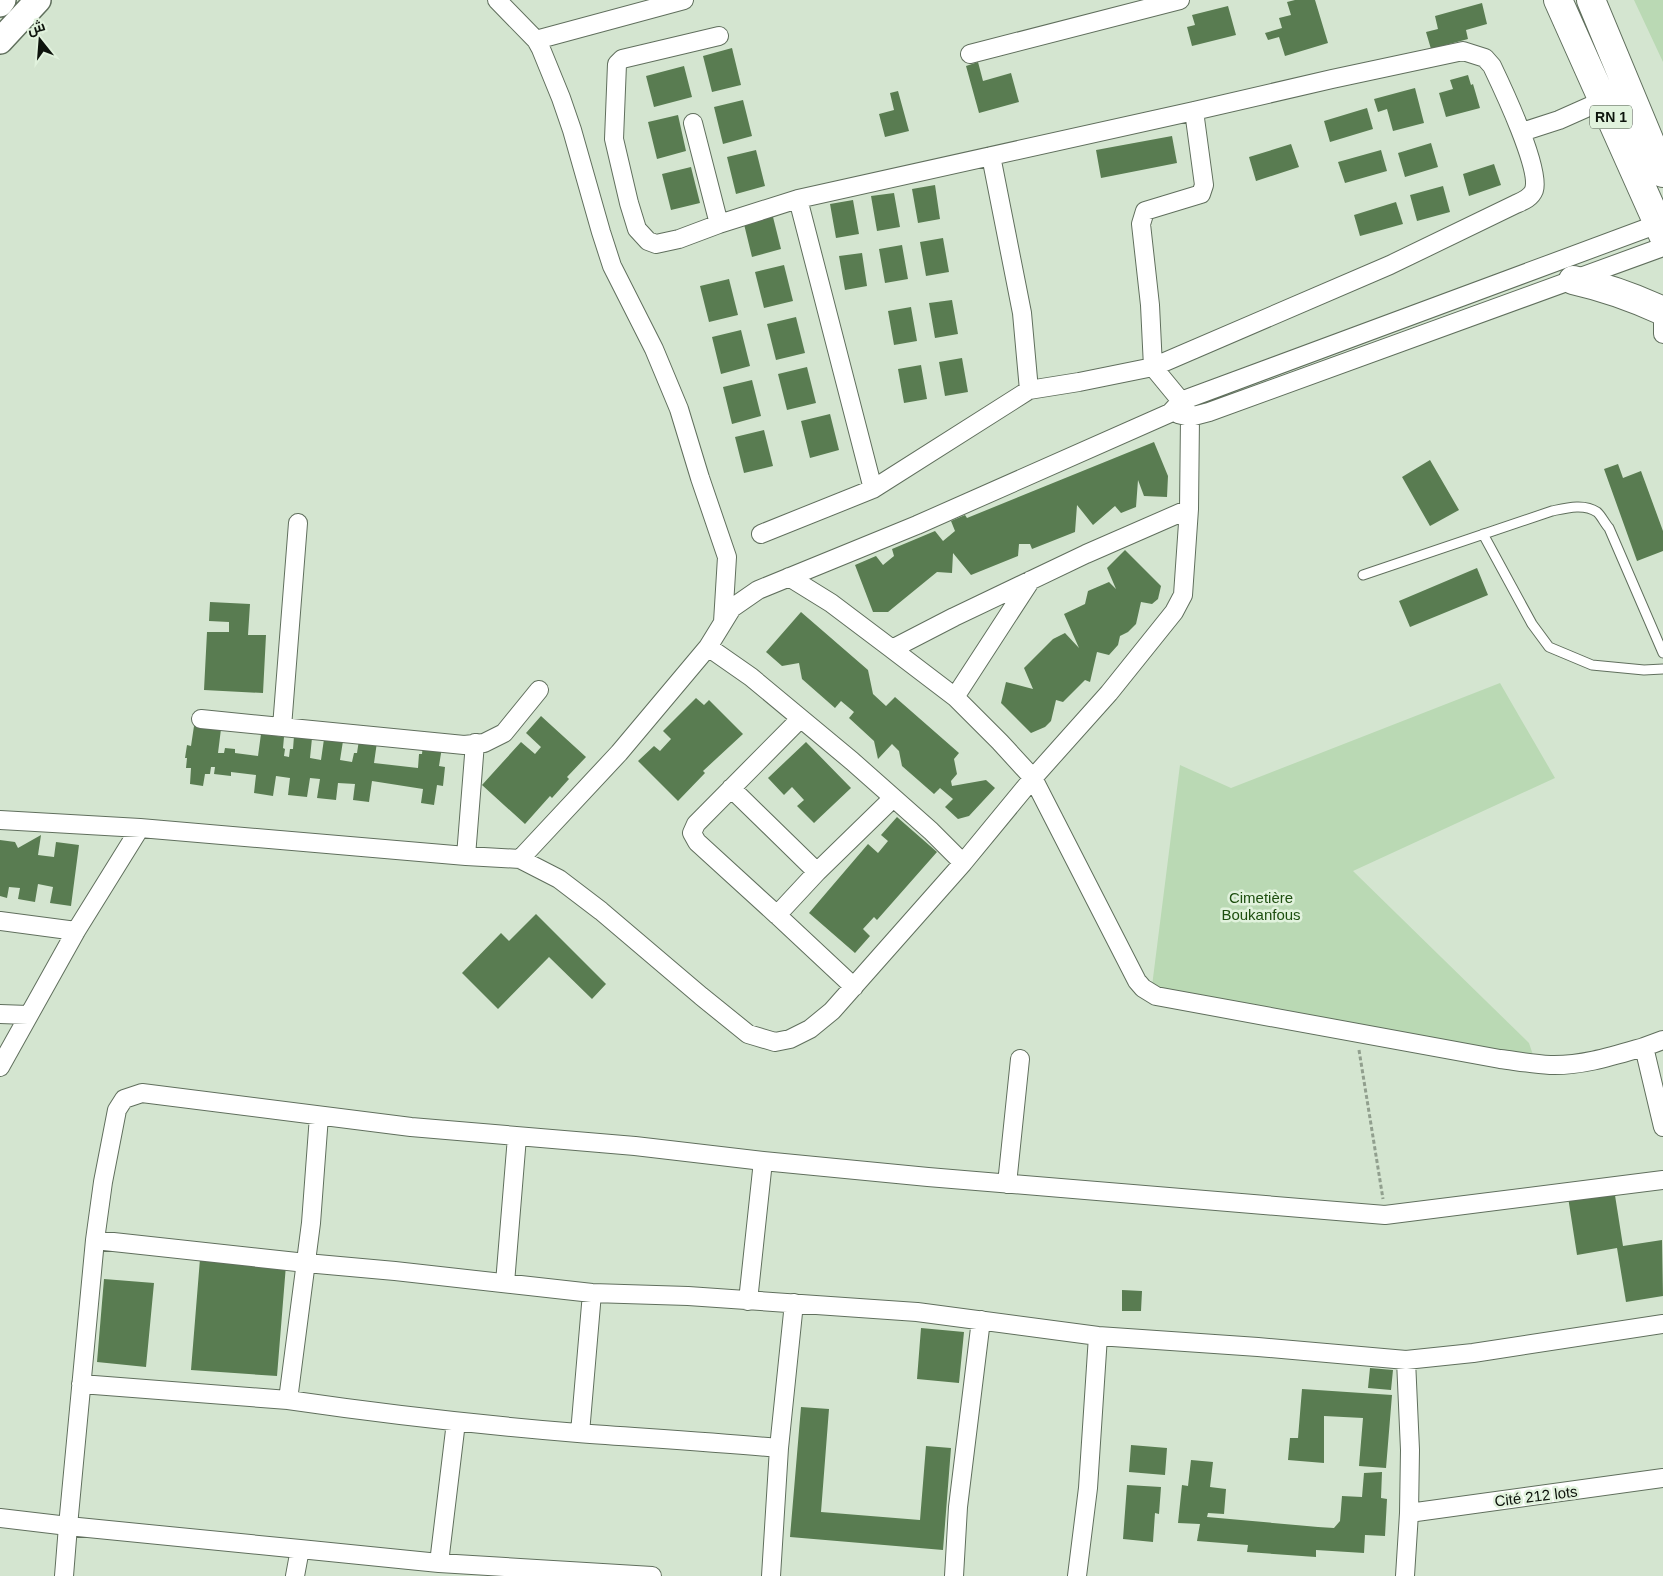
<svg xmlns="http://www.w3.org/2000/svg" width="1663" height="1576" font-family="Helvetica,Cairo,sans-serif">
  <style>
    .green { fill: #bad9b4 }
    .building { fill: #597c51 }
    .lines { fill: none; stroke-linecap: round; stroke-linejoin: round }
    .lane-casing { stroke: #606f5d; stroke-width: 11 }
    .street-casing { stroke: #606f5d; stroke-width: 20 }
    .secondary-casing { stroke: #606f5d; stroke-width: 28 }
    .highway-casing { stroke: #606f5d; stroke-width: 30 }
    .path { stroke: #919f8e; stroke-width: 3; stroke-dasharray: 4 2.5; stroke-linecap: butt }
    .lane { stroke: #fff; stroke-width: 9 }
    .street { stroke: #fff; stroke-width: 18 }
    .secondary { stroke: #fff; stroke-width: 25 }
    .highway { stroke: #fff; stroke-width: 28 }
    .labels { text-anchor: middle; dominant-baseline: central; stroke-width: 5; stroke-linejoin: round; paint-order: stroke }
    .shield { fill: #e1f2dd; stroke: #4d564b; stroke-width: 1 }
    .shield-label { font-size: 14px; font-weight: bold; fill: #0d130c }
    .park-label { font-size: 15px; fill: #1d4e0f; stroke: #e1f2dd }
    .street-label { font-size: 15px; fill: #0d130c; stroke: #e1f2dd }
  </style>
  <rect width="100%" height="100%" fill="#d4e5d0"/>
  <path class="green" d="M1634 0H1663V62Z
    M1500 683 1555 778 1353 871 1529 1043 1534 1058 1152 986 1180 765 1231 788Z"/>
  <path class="building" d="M1295 0H1315L1328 43 1285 56 1279 37 1268 40 1265 33 1282 28 1279 18 1291 15 1287 2Z
    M1482 3 1487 24 1466 30 1468 39 1431 49 1426 32 1438 29 1435 16Z
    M1228 6 1236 35 1192 46 1187 27 1195 25 1192 15Z
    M732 48 741 85 712 92 703 56Z
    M978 62 983 81 1011 73 1019 102 979 113 966 66Z
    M684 66 692 97 654 107 646 76Z
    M1468 75 1471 85 1473 84 1480 108 1446 117 1439 93 1453 89 1450 80Z
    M1415 88 1424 123 1393 131 1387 109 1378 112 1374 99Z
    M898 91 909 131 885 137 879 114 894 110 890 93Z
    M743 100 752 136 723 144 714 107Z
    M1367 108 1373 129 1330 142 1324 121Z
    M678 115 686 151 657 159 648 122Z
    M1172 136 1177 163 1101 178 1096 150Z
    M1431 143 1438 167 1405 177 1398 153Z
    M1291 144 1299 167 1256 181 1249 157Z
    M756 150 765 186 736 194 727 157Z
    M1381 150 1387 171 1345 183 1338 162Z
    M1494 164 1501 185 1469 196 1463 174Z
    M691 167 700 203 671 210 662 174Z
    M935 185 940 219 918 223 912 189Z
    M1443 186 1450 212 1417 221 1410 195Z
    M894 193 900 227 877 231 871 196Z
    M853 200 859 234 836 238 830 204Z
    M1396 202 1403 224 1360 236 1354 215Z
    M772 213 781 249 752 257 743 220Z
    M943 238 949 272 926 276 920 242Z
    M902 245 908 279 885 283 879 249Z
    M862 253 867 286 845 290 839 256Z
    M784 265 793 301 764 308 755 272Z
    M729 279 738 315 709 322 700 286Z
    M952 300 958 334 935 338 929 303Z
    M911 307 917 341 894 345 888 311Z
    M796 317 805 353 776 360 767 324Z
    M741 330 750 366 721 374 712 337Z
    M962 358 968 392 945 396 939 362Z
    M921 365 927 399 904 403 898 369Z
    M807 367 816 403 787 410 778 374Z
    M752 380 761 416 732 424 723 387Z
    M830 414 839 450 810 458 801 421Z
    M764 430 773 466 744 473 735 437Z
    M1154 442 1168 476 1167 497 1144 496 1138 480 1136 507 1121 513 1115 506 1093 525 1077 505 1075 532 1032 549 1030 544H1019L1018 556 971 575 953 553 952 573 937 572 888 612H873L855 565 876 556 883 565 894 556 892 549 935 531 943 541 955 531 951 521 965 515 967 518Z
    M1430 460 1459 510 1430 526 1402 477Z
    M1618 464 1623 478 1641 471 1663 531V551L1637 561 1604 469Z
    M1125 550 1161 586 1158 599 1152 604 1141 602 1136 624 1128 632 1120 636 1118 645 1109 655 1097 652 1090 682 1085 680 1063 702 1056 700 1051 721 1045 727 1031 733 1001 703 1006 682 1033 689 1024 668 1053 639 1065 633 1079 648 1064 614 1085 604 1088 591 1109 582 1116 589 1107 568Z
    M1477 568 1488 595 1410 627 1399 601Z
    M210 602 250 604 248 635H266L263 693 204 690 207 632H229V622L209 621Z
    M801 612 868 670 873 694 886 706 895 697 959 753 954 759 957 774 951 781 952 786 986 780 995 788 969 816 958 819 945 807 953 799 940 788 934 794 902 766 899 751 892 744 878 759 874 741 849 718 854 712 841 701 835 708 802 679 799 663 782 666 766 652Z
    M696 698 704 705 709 700 743 734 703 771 705 773 678 801 638 761 654 746 660 751 671 739 663 731Z
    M541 716 586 757 567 777 569 779 552 798 550 796 525 824 482 785 521 742 535 754 541 747 526 733Z
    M194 726 221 729 218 753H224L225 748 235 749V753L258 756 261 734 284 737 283 748 285 749 284 756 289 757 290 749H293L294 736 312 738 310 758 321 760 324 739 343 741 340 760 352 762 354 753H357L359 740 377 742 374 763 418 768 419 754H422L423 744 442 747 439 766 445 767 443 786 437 785 434 805 421 803 423 789 372 781 369 802 353 800 355 784 338 783 336 800 317 798 320 779 310 778 307 797 288 795 290 778 276 776 273 796 254 793 256 775 231 772V776L214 774 215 767H211L210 774H205L203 786 190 784 191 768H186L187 758H185L187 745 191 746Z
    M806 742 851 788 814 823 797 806 804 800 792 787 784 795 768 778Z
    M897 817 937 852 877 920 874 917 863 929 870 936 855 953 809 913 868 844 878 853 888 841 881 835Z
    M41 835 38 855 54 857 56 842 79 845 71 906 50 903 53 887 38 884 35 902 18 899 20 888 9 887 7 898 0 896V840L15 842 18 848Z
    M536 914 606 984 592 999 549 957 498 1009 462 973 501 933 509 941Z
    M1614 1189 1623 1246 1662 1240 1663 1296 1626 1302 1617 1248 1577 1255 1568 1197Z
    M200 1259 286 1265 277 1376 191 1370Z
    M104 1279 154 1283 146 1367 97 1362Z
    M1122 1290 1142 1291 1141 1311H1122Z
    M921 1328 964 1332 959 1383 917 1379Z
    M1370 1368 1393 1370 1391 1390 1368 1388Z
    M1302 1389 1392 1395 1386 1468 1359 1466 1363 1418 1324 1416V1463L1288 1460 1290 1438H1298Z
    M801 1407 829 1409 821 1512 920 1520 926 1446 951 1448 943 1550 790 1537Z
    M1131 1445 1167 1448 1165 1475 1129 1472Z
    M1191 1460 1213 1462 1210 1487 1226 1489 1224 1514 1208 1513 1207 1517 1318 1527 1334 1528 1340 1521 1342 1496 1362 1497 1364 1473 1382 1472 1381 1498 1387 1499 1385 1536 1365 1535 1364 1553 1316 1550V1557L1247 1552 1248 1545 1197 1541 1200 1524 1178 1523 1182 1485 1188 1486Z
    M1127 1485 1161 1487 1159 1514 1155 1513 1153 1542 1123 1539Z"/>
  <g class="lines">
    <defs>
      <path id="lane" d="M1483 534 1532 624 1549 647 1592 665 1644 670 1663 669
        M1363 575 1552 511C1566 508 1584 503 1597 512 1601 515 1605 524 1609 528L1663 653"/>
      <path id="street" d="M497 0 536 40 541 49 561 98 572 130 601 232 612 266 654 349 679 409 700 478 727 557 723 622
        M719 36 622 59 617 64 614 139 629 203 637 229 648 241 656 244 679 239 719 224 798 199 1194 111 1332 79 1463 51 1485 58 1492 66C1503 89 1541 169 1534 190 1531 198 1523 201 1516 204L1390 265 1153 367 1079 382 1029 390 873 489 761 534
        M536 40 684 0
        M970 54 1180 0
        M693 123 719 224
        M1522 132 1559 120 1604 100
        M991 156 1022 313 1029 390
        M798 199 873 489
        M1663 310V334
        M1178 414 1190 417 1209 412 1663 247
        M789 577 831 603 892 649 954 617 1086 554 1189 509
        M708 647 751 677 852 761 931 831 963 863
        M892 649 955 697 1000 742 1033 778 1137 981 1143 988 1156 996 1500 1059C1516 1061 1533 1064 1550 1065 1582 1066 1613 1056 1644 1047
        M955 697 1031 580
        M201 719 464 745 484 743 504 733 539 690
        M800 719 696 824 692 833 697 842 777 915 817 872 893 798
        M282 727 298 523
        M731 788 817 872
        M0 820 140 828 466 856 520 859 559 879 601 911 701 996 748 1034 775 1042 790 1039 810 1029 832 1011 963 863 1033 778 1109 693 1174 612 1183 595 1189 509 1190 417 1181 401 1153 367 1150 305 1141 224 1145 211 1201 194 1204 185 1194 111
        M466 856 475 743
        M520 859 619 753 708 647 732 608 758 590 917 525 1170 413 1181 401 1658 224
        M777 915 854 987
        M0 921 76 931
        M0 1014 28 1015
        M1663 1040 1644 1047 1663 1127
        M0 1067 76 931 140 828
        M1007 1184 1020 1059
        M95 1240 306 1263 395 1271 592 1293 688 1296 917 1312 1098 1336 1258 1347 1406 1360 1473 1353 1663 1324
        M505 1283 517 1137
        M748 1301 763 1161
        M81 1384 288 1400 311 1223 319 1116
        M288 1400C384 1414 481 1425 578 1433 645 1438 712 1442 779 1448L794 1303
        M580 1433 592 1293
        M1409 1513 1663 1478
        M0 1518 68 1526 300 1549
        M439 1563 456 1422
        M64 1576 68 1526 95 1240 103 1182 117 1110 124 1099 142 1093 411 1127 635 1146 763 1161 928 1177 1385 1215 1663 1180
        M295 1576 300 1549 439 1563 652 1576
        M771 1576 779 1448
        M954 1576 958 1507 981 1320
        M1077 1576 1088 1488 1098 1336
        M1405 1576 1409 1513 1410 1450 1406 1360"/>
      <path id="secondary" d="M0 4 3 0
        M0 41 38 0"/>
      <path id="highway" d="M1558 0 1663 235
        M1591 0 1663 173
        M1573 280C1604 287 1633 297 1663 311"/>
    </defs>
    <use href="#lane" class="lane-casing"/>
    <use href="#street" class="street-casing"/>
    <use href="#secondary" class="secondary-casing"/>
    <use href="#highway" class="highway-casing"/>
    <path class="path" d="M1359 1050 1383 1199"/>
    <use href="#lane" class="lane"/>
    <use href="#street" class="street"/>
    <use href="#secondary" class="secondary"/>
    <use href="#highway" class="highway"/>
  </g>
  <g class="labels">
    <rect class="shield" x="1590" y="105.5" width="42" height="23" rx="4"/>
    <g class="shield-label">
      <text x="1611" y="117">RN 1</text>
    </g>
    <g class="park-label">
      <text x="1261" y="897">Cimetière<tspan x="1261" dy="17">Boukanfous</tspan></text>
    </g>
    <g class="street-label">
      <text transform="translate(1536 1496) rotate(-7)">Cité 212 lots</text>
    </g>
  </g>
  <g transform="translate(40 40) rotate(343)" stroke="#e1f2dd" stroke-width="4" paint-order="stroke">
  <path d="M0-4L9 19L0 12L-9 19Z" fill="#0d130c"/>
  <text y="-8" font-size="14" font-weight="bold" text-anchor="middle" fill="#0d130c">ش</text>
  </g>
</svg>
